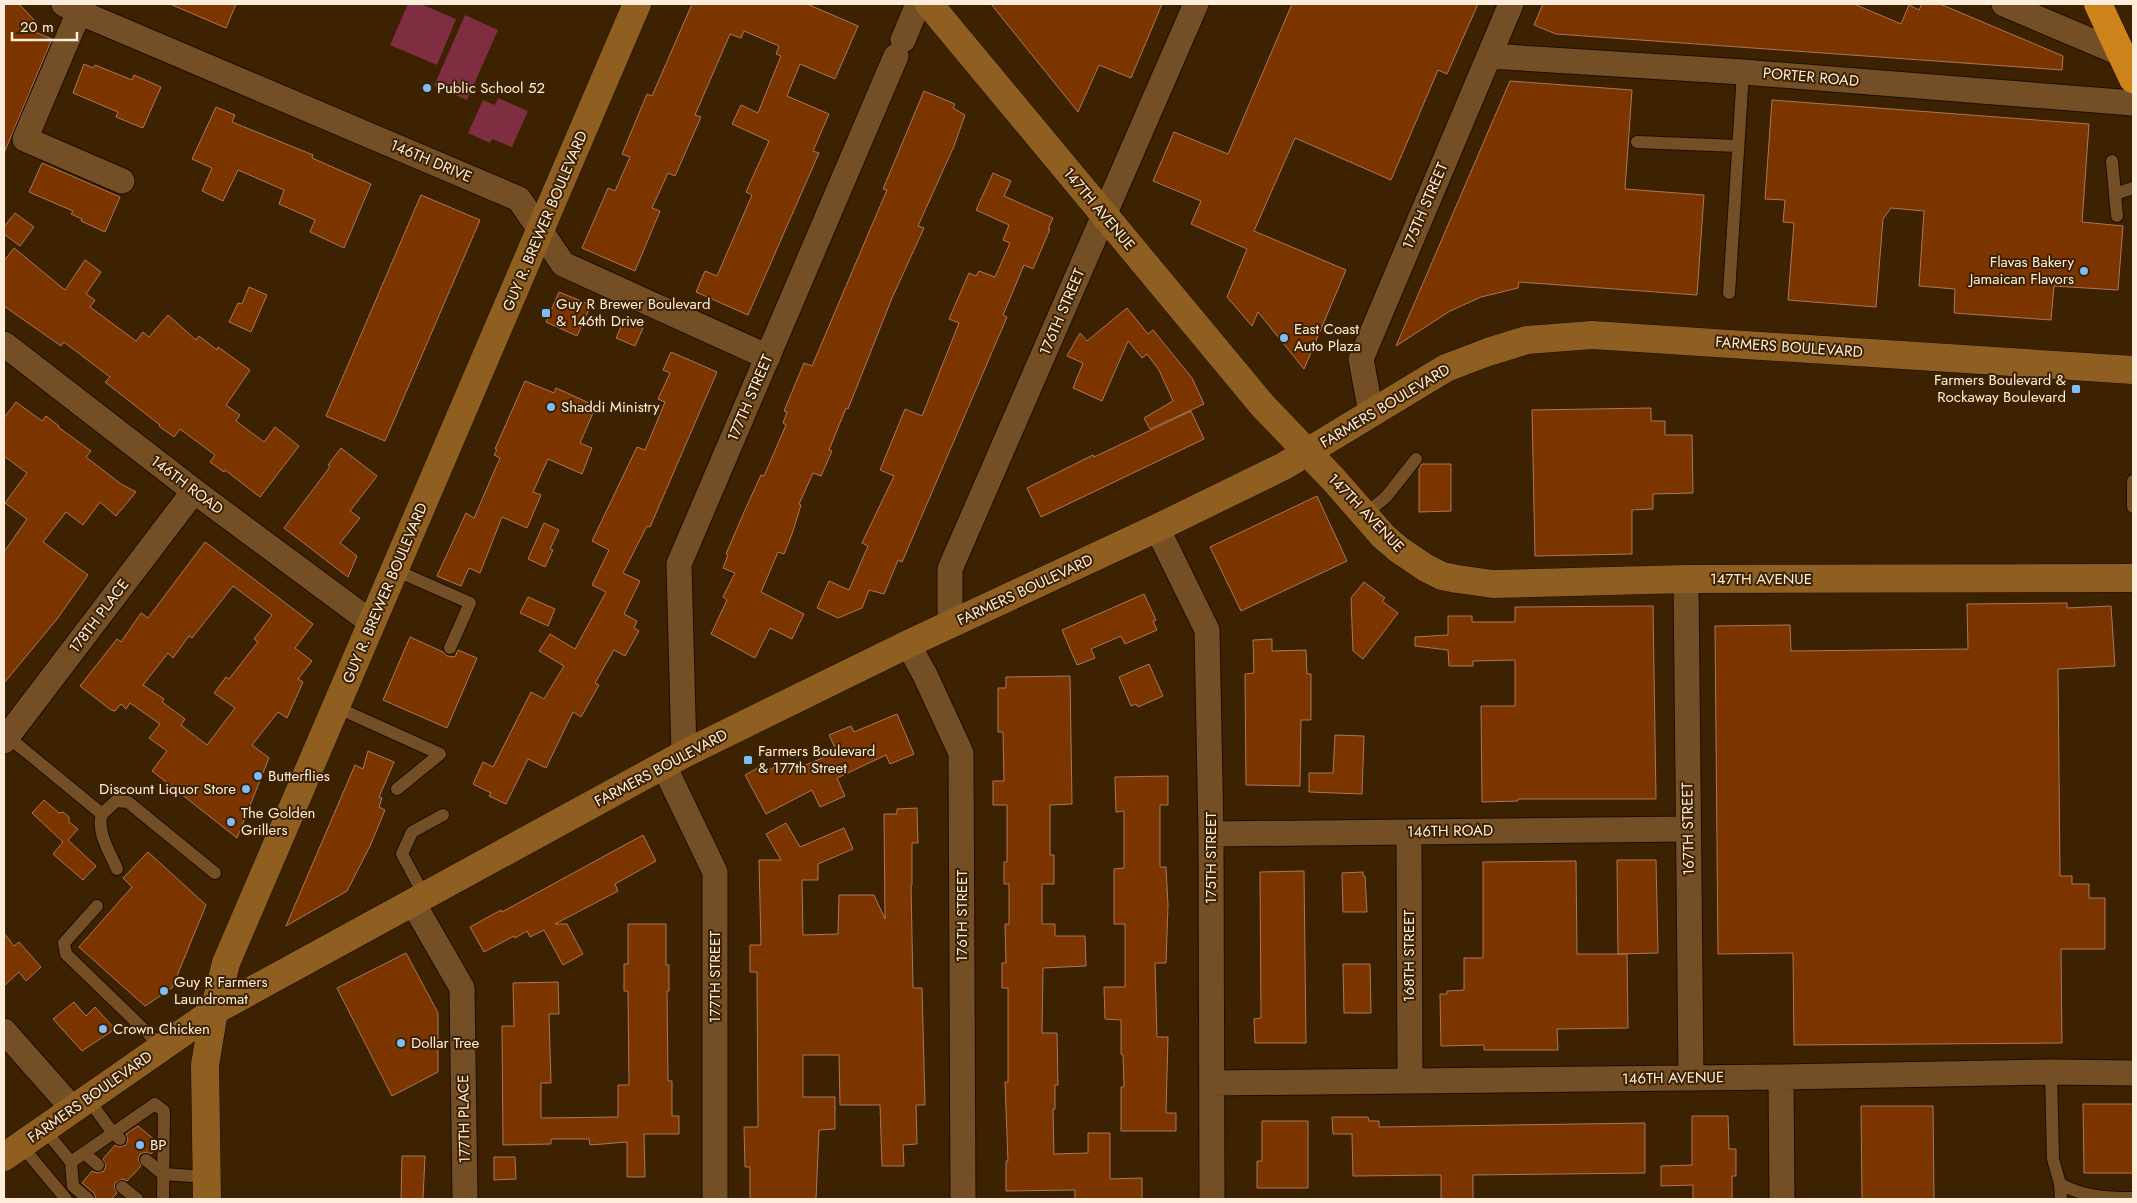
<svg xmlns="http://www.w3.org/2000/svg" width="2137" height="1203" font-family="Jost,sans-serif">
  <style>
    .green { fill: #7f2e42 }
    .building { fill: #7d3500; stroke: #aa775c; fill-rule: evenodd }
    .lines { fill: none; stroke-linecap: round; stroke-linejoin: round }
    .lane-casing { stroke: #1e0d00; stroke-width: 14 }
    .street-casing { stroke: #1e0d00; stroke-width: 27 }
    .secondary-casing { stroke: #1e0d00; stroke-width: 29 }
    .highway-casing { stroke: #1e0d00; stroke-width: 29 }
    .lane { stroke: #744f25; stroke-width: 12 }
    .street { stroke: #744f25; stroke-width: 25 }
    .secondary { stroke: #8f5f22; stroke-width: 28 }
    .highway { stroke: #ce831a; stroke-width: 28 }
    .poi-dot { fill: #7ebdf9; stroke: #3c2201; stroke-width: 2 }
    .labels { text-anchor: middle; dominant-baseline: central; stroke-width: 4; stroke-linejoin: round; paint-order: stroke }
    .street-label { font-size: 15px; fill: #feeddb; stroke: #3c2201 }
    .poi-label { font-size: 15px; fill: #feeddb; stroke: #3c2201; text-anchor: start }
  </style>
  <rect width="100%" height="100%" fill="#3c2201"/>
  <path class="green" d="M408 4H421L456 19 437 65 390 45Z
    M465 15 498 30 467 100 434 86Z
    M498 98 528 111 512 147 492 139 490 143 468 133 483 100 495 105Z"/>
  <path class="building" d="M4 4H19L36 22 28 29 52 39 4 153Z
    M170 4H236L226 28Z
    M692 4H807L858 26 835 79 800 64 787 96 829 114 813 151 819 153 748 315 696 292 705 271 717 276 752 195 746 192 769 141 732 124 741 105 758 113 781 56 776 54 779 46 744 31 741 38 730 34 695 115 701 117 675 176 668 173 652 208 660 211 635 271 582 248 608 188 615 191 630 157 622 154 647 94 652 96Z
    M991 4H1162L1131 78 1099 65 1078 112Z
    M1292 4H1478L1447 74 1438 70 1391 180 1295 138 1254 231 1346 270 1304 369 1258 312 1252 326 1227 297 1247 249 1191 224 1201 201 1153 181 1174 132 1228 154Z
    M1543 4H1854L1901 24 1909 5 1919 10 1922 4H1940L2063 56 2062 70 1556 34 1534 25Z
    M84 64 93 68 95 65 132 80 134 75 161 87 143 128 116 117 118 112 73 93Z
    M1510 81 1632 90 1625 189 1704 195 1697 295 1519 282 1518 288 1481 297 1450 311 1396 346Z
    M924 91 955 104 953 108 965 115 954 146 918 226 924 228 892 298 848 409 846 408 829 450 832 451 821 476 813 473 799 504 801 505 792 534 784 554 778 552 761 592 804 614 792 639 770 628 755 658 711 634 727 600 723 597 735 573 723 568 728 555 726 554 745 510 761 475 764 476 786 425 783 423 787 412 784 411 804 363 812 366 869 232 887 190 883 189Z
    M1772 100 2089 124 2082 222 2123 226 2118 290 2054 286 2051 320 1954 313 1955 289 1919 286 1924 211 1891 208 1883 219 1876 307 1788 300 1794 223 1783 222 1785 200 1765 199Z
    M216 107 235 115 232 122 313 155 312 158 371 184 344 248 310 232 315 220 279 204 284 190 238 170 223 201 202 191 212 168 192 159Z
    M42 163 120 197 105 232 81 221 82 219 71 214 73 211 29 192Z
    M993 173 1011 181 1004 196 1053 218 1048 229H1050L1033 269 1024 265 1003 315 1007 317 902 562 898 560 884 594 869 590 862 608 838 618 817 608 829 581 849 590 868 546 862 543 894 476 880 470 905 409 922 416 959 323 949 319 969 273 976 276 979 271 995 277 1010 243 1003 240 1009 225 976 210Z
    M421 195 480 220 385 441 326 416Z
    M15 213 34 227 20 246 4 234V227Z
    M14 248 65 290 85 260 101 272 86 294 95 300 90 307 136 341 143 332 149 337 168 315 196 340 199 336 217 350 218 347 250 370 226 405 240 415 236 421 264 442 275 427 299 446 260 497 225 470 224 472 210 462 215 455 180 429 174 437 159 426 160 425 105 382 110 377 64 342 61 346 4 306V261Z
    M249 287 267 295 251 332 229 322 238 303 242 304Z
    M559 292 591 305 577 336 546 322Z
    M1127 308 1148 334 1153 330 1192 378 1204 404 1150 429 1144 418 1173 401 1159 370 1147 354 1142 358 1128 341 1102 401 1073 388 1083 363 1067 356 1080 333 1087 341Z
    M624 320 643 328 635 346 616 338Z
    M671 352 717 372 650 527 647 526 623 573 640 581 624 614 637 621 634 628 639 631 625 656 614 650 595 683 599 685 581 717 573 712 546 768 528 759 506 804 489 796 491 793 473 784 483 762 493 767 531 692 544 699 564 666 539 651 550 634 575 649 606 592 592 585 609 550 592 541 637 447 645 450 658 419 665 402 658 399 670 373 663 370Z
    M525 381 554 393 556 388 596 406 580 443 592 448 582 474 548 459 533 492 541 495 527 528 502 517 480 573 469 568 461 586 437 576 466 513 474 518 500 458 494 455 497 450 495 449Z
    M16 402 42 421 46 416 59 426 58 427 91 451 86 457 121 484 136 492 116 516 100 502 83 525 66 512 43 542 88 575 57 619 4 683V552L27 519 5 503 27 473 4 456V418Z
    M1651 408V421H1665V435H1692L1693 493 1653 494V509L1632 510V554L1535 556 1532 410Z
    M1191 411 1204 439 1041 517 1027 488 1093 455 1094 457Z
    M341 448 377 476 350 511 360 518 340 543 357 556 348 577 284 528 327 471 330 466 328 465Z
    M1422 464H1451V511L1419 512V469Z
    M1317 496 1347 561 1241 611 1210 547Z
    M544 523 559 530 550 549 553 550 545 567 528 559Z
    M205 542 313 624 295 648 312 661 298 679 303 682 287 718 278 712 252 745 269 758 237 838 152 771 167 751 149 738 160 724 130 703 126 709 121 704 115 711 111 710 80 686 117 639 121 642 141 613 148 618ZM233 586 272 615 254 639 258 642 229 679 226 677 214 693 235 708 207 745 181 725 185 719 162 702 164 699 143 685 168 653 173 658 189 636 192 638Z
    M1364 582 1385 598 1382 601 1398 613 1363 659 1353 651 1351 598Z
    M1144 594 1156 620 1153 621 1157 630 1125 644 1121 636 1091 649 1095 658 1077 665 1062 630Z
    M528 597 555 609 548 626 520 613Z
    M2067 603V608L2111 606 2115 666 2058 669 2060 876H2072V884H2089V898H2105V949H2061L2062 1043 1794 1045 1793 953 1718 954 1715 626 1790 625 1791 651 1968 649 1967 604Z
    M1653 606 1656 799H1518V801L1482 802 1481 706H1515V660L1473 661V666H1449L1448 650 1415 646V637L1448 635V616H1472V622H1515V607Z
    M410 637 443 652 447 656 455 657 458 650 477 658 447 728 383 700Z
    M1272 639V651L1306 650 1307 674H1311V720H1301L1300 786 1246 785 1245 674 1254 673 1253 640Z
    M1149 664 1163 696 1138 707 1136 704 1131 706 1119 677Z
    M1070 676 1072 804 1050 805V855H1054V884H1042V924H1055V936H1085L1086 966 1043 968 1042 1033H1057L1058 1085H1055V1109H1053L1054 1154 1088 1153V1133H1110V1179L1142 1178V1199H1075V1190L1006 1191V1161H1008L1005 1082H1008V988H1002V963H1006L1005 924H1009V884H1004V862H1007V805H993V781H1004L1003 732H998V688H1006V677Z
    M897 714 914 754 890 764 886 755 837 778 845 796 820 807 812 790 766 814 745 775 763 765 767 771 786 761 791 771 837 752 829 735 851 726 854 732Z
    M1335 735 1364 736 1362 794 1309 792V773H1333Z
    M368 751 394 762 379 797 382 798 379 807 385 810 370 846 347 891 286 926 355 765 363 769Z
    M1168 776V805H1160V867H1166L1168 905 1166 963H1155L1157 1037H1168L1166 1113H1176V1131H1121V1087H1124L1123 1055 1121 1054V1020L1105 1019 1104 987H1125V924H1114V869L1124 868V811L1116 812 1115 777Z
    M44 800 59 813 63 812 69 817V822L78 829 68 840 96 866 83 880 53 854 63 842 32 813Z
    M917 808 918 843H912V885H911L913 988H922L925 1105H916L917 1144 903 1145 904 1166H882L880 1105H840L839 1055H803V1097H835V1129L819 1130 816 1199H750V1167H745L744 1127H758L757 972H750V945H761L759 860H781L766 834 786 823 800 847 844 828 853 849 818 864V880H802L803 935 838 934 839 895H874L885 919 884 814H897V809Z
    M643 835 656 861 615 884 618 891 555 924H567L583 954 563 965 544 930 530 937 527 931 515 938 514 936 484 952 470 927 501 910 502 912Z
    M148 852 206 905 172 988 145 1006 79 947 132 887 123 878Z
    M1617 860H1656L1658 953 1618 954Z
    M1576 861 1577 954H1627L1628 1028 1557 1029 1558 1050H1484V1045L1441 1046 1440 994H1447V991L1464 990V958H1483V862Z
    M1304 871 1306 1043H1255L1254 1019 1261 1018 1260 872Z
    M1363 872V876H1365L1367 912H1343L1342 873Z
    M628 924H666V965H669V991H667L668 1081H672V1116H679V1134H644L645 1177H627V1142L590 1145 589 1139H551V1144L503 1145 502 1026H514L513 983 558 982 559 1014H549L551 1083H541V1118L618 1117V1085H629L628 991H624V964H628Z
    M4 933 14 946 19 942 41 967 26 981 19 972 4 986Z
    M406 953 438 1013V1072L392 1096 337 988Z
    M1343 964H1370L1371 1013H1344Z
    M74 1002 86 1016 95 1007 115 1029 82 1051 53 1019Z
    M2083 1104H2133V1173H2084Z
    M1861 1106H1933L1934 1199H1862Z
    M1692 1116H1728L1729 1149H1736V1176H1732V1199H1693V1185L1661 1186V1166L1692 1165Z
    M1332 1117H1368L1369 1121H1379V1127L1645 1123V1173L1473 1175V1199H1441V1175L1353 1176 1352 1134H1333Z
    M1262 1121H1308V1188H1257V1161H1262Z
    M138 1126 156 1141 155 1149 151 1154 147 1152 140 1154 138 1159 141 1166 127 1181 123 1179 116 1182 114 1186 117 1193 111 1199H96L94 1193 82 1183 92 1171 97 1173 104 1171 106 1166 103 1159 115 1145 119 1147 126 1145 128 1140 126 1134Z
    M402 1156H425L423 1199H401Z
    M494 1157H515L516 1179 494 1180Z"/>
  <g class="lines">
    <defs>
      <path id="lane" d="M1637 142 1738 146
        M2112 161 2117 216
        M2115 194 2133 188
        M1729 293 1743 72
        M2133 481V507
        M1364 515 1386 497 1416 459
        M395 570 470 603 450 648
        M336 707 440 754 397 789
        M7 736 102 814C96 832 110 852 117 869
        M102 814 116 801 128 802 215 873
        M424 895 402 854 412 832 443 815
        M97 906 64 943 66 954 162 1047
        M2051 1072 2053 1159 2060 1184C2084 1197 2107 1198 2133 1198
        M88 1099 113 1133 120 1139
        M44 1129 71 1162 73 1186 88 1199
        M21 1145 66 1199
        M84 1153 98 1165
        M146 1160 163 1174 207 1177
        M71 1162 155 1104 164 1111 163 1199
        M2060 1184 2061 1199
        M122 1187 137 1199"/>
      <path id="street" d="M64 4 79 12 519 199 563 264 768 357
        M2004 4 2122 54
        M79 12 25 139 122 181
        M903 40 918 4
        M1489 56 1743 72 2133 103
        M4 344 194 491 372 623
        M1371 413 1361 359 1511 4
        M1157 528 1207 630 1211 834 1212 1199
        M1686 579 1691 1078
        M950 624V569L1196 4
        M908 644 925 675 961 753 963 1199
        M4 741 194 491
        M684 754 679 564 896 56
        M664 766 715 872V1199
        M1409 832 1410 1081
        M1211 834 1688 829
        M412 901 462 988 465 1199
        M4 1031 73 1109
        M1781 1077 1782 1199
        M1212 1083 1781 1077 2051 1072 2133 1073"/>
      <path id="secondary" d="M929 4 1263 406 1334 480 1383 536 1398 549 1426 568 1442 576 1457 579 1493 584 1686 579 2133 578
        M4 1157 214 1011 684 754 910 643 1157 528 1284 466 1446 368 1488 352 1527 340 1592 335 2133 370
        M207 1199 205 1065 214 1011 226 963 637 4"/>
      <path id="highway" d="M2098 4 2133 79"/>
    </defs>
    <use href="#lane" class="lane-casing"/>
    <use href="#street" class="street-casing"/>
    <use href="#secondary" class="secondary-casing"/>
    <use href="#highway" class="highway-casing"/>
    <use href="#lane" class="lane"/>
    <use href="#street" class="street"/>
    <use href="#secondary" class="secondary"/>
    <use href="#highway" class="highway"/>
  </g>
  <g class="poi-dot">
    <circle cx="427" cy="88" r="5"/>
    <circle cx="2084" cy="271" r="5"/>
    <rect x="541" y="308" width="10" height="10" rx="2.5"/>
    <circle cx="1284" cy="338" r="5"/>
    <rect x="2071" y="384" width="10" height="10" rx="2.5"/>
    <circle cx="551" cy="407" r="5"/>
    <rect x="743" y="755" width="10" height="10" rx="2.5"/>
    <circle cx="258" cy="776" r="5"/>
    <circle cx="246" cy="789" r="5"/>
    <circle cx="231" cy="822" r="5"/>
    <circle cx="164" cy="991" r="5"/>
    <circle cx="103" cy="1029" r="5"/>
    <circle cx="401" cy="1043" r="5"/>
    <circle cx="140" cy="1145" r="5"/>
  </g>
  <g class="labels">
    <g class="street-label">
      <text transform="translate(1811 77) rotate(5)">PORTER ROAD</text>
      <text transform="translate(431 161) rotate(23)">146TH DRIVE</text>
      <text transform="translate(1425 206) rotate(-67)">175TH STREET</text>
      <text transform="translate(1099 209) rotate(50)">147TH AVENUE</text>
      <text transform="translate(545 221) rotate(-67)">GUY R. BREWER BOULEVARD</text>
      <text transform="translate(1062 312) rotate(-67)">176TH STREET</text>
      <text transform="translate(1789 347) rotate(4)">FARMERS BOULEVARD</text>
      <text transform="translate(750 398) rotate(-67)">177TH STREET</text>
      <text transform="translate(1385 406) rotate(-31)">FARMERS BOULEVARD</text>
      <text transform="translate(187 485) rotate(37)">146TH ROAD</text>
      <text transform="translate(1366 513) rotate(46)">147TH AVENUE</text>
      <text x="1761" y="579">147TH AVENUE</text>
      <text transform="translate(1025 590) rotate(-25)">FARMERS BOULEVARD</text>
      <text transform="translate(385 593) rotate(-67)">GUY R. BREWER BOULEVARD</text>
      <text transform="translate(99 616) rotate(-53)">178TH PLACE</text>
      <text transform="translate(661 768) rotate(-28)">FARMERS BOULEVARD</text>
      <text transform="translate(1688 829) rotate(-91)">167TH STREET</text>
      <text transform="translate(1450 831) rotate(-1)">146TH ROAD</text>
      <text transform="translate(1211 858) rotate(-90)">175TH STREET</text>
      <text transform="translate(962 916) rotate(-90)">176TH STREET</text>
      <text transform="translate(1409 956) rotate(-90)">168TH STREET</text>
      <text transform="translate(715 977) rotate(-90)">177TH STREET</text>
      <text transform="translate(1673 1078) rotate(-1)">146TH AVENUE</text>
      <text transform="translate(90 1097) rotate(-35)">FARMERS BOULEVARD</text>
      <text transform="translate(464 1119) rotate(-91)">177TH PLACE</text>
    </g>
    <g class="poi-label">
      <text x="437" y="88">Public School 52</text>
      <text x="2074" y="262" text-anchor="end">Flavas Bakery<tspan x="2074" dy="17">Jamaican Flavors</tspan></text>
      <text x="556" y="304">Guy R Brewer Boulevard<tspan x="556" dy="17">&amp; 146th Drive</tspan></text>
      <text x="1294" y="329">East Coast<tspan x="1294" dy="17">Auto Plaza</tspan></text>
      <text x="2066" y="380" text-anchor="end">Farmers Boulevard &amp;<tspan x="2066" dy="17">Rockaway Boulevard</tspan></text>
      <text x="561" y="407">Shaddi Ministry</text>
      <text x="758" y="751">Farmers Boulevard<tspan x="758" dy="17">&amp; 177th Street</tspan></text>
      <text x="268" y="776">Butterflies</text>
      <text x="236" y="789" text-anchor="end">Discount Liquor Store</text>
      <text x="241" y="813">The Golden<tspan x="241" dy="17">Grillers</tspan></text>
      <text x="174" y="982">Guy R Farmers<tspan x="174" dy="17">Laundromat</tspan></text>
      <text x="113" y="1029">Crown Chicken</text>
      <text x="411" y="1043">Dollar Tree</text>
      <text x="150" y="1145">BP</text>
    </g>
  </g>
  <rect width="2137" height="1203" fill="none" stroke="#feeddb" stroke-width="10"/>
  <path d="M12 32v8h65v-8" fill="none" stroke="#feeddb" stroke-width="2.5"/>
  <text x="20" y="32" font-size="15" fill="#feeddb" stroke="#3c2201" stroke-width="4" paint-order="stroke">20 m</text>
</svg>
